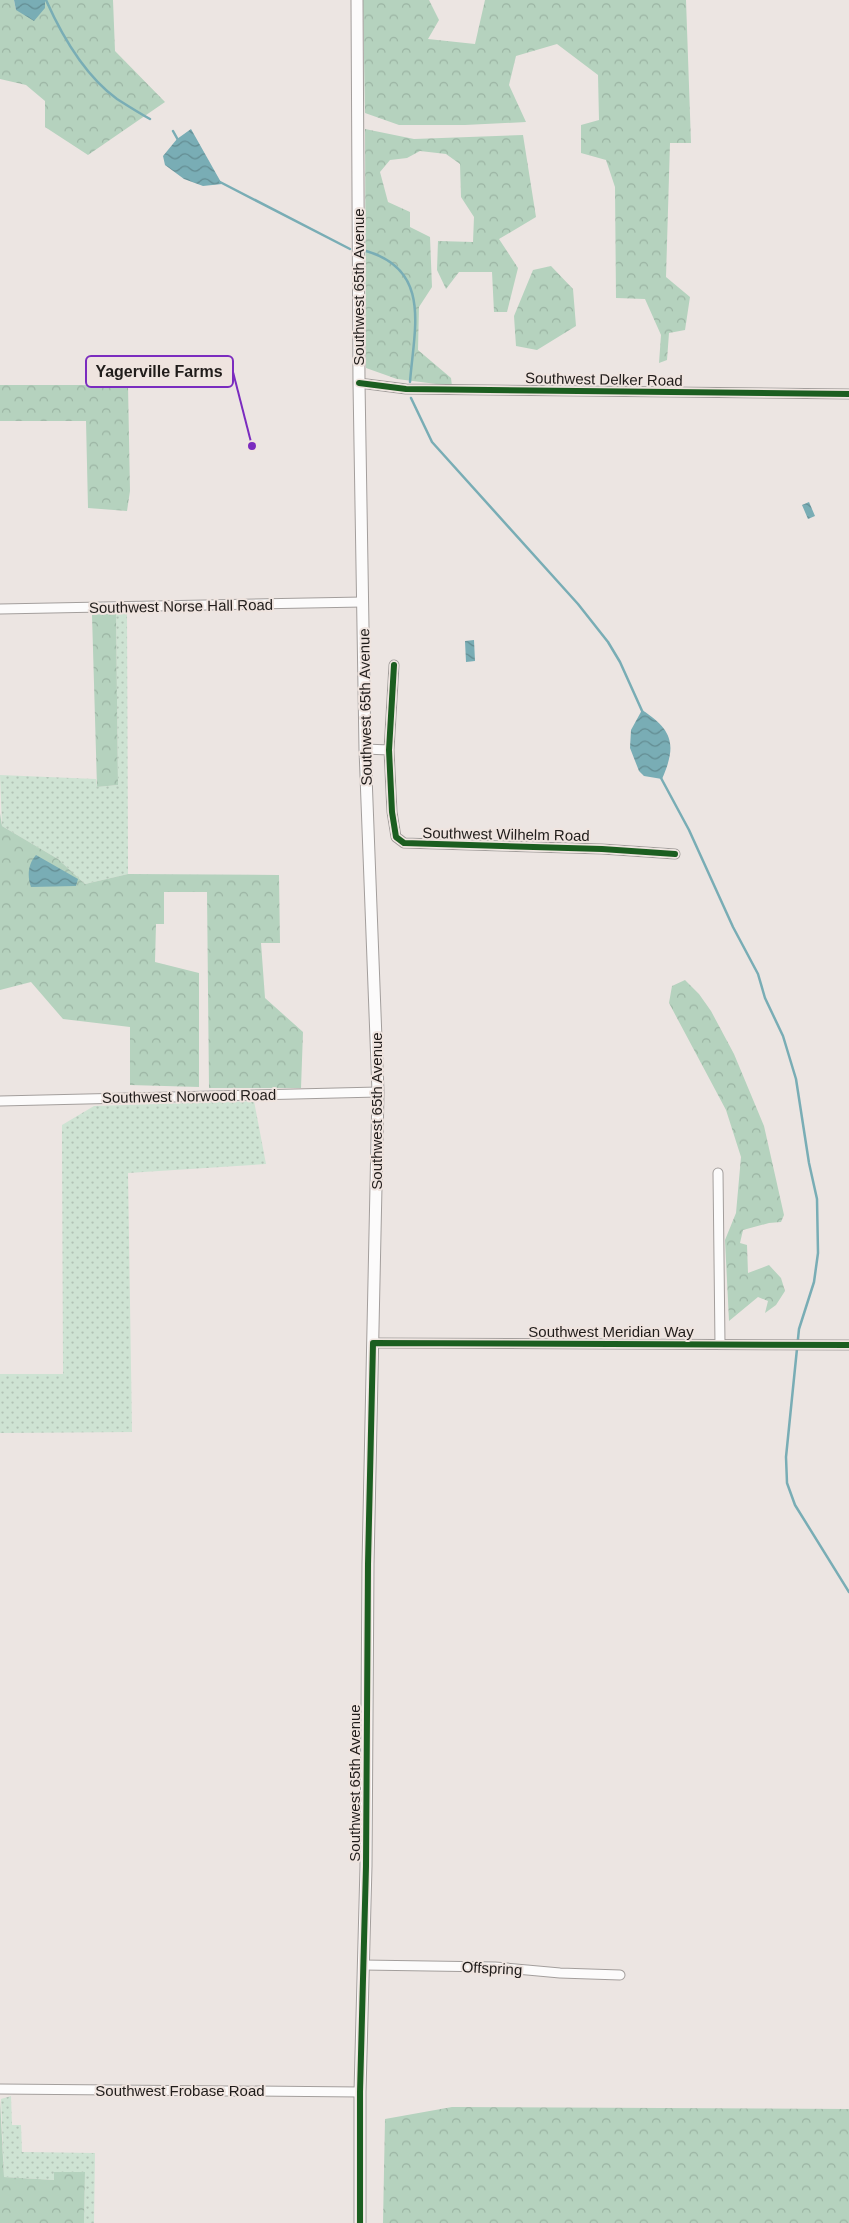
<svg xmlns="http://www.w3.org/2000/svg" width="849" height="2223" font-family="Helvetica,sans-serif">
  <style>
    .grass { fill: url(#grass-dots) }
    .forest { fill: url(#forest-crowns) }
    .water { fill: url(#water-waves) }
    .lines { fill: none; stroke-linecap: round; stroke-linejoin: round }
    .stream { stroke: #79adb5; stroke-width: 2.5 }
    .minor-casing { stroke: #a39e9c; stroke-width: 11 }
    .major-casing { stroke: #a39e9c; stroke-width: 13 }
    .minor { stroke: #fcfbfb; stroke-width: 9 }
    .major { stroke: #fcfbfb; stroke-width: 11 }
    .cycleway-casing { stroke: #efe4df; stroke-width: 9 }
    .cycleway { stroke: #1b5e20; stroke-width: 6 }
    .labels { text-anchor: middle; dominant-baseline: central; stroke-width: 4; stroke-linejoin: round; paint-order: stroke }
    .street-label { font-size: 15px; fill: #201c1a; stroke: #efe4df }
    .leader { fill: none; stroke: #7b2cbf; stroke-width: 2 }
    .callout-dot { fill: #7b2cbf; stroke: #efe4df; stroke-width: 2 }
    .callout { fill: #efe4df; stroke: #7b2cbf; stroke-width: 2 }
    .callout-label { font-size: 16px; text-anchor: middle; font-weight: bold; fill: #201c1a }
  </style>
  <defs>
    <pattern id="grass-dots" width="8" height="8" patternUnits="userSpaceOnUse" patternTransform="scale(1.25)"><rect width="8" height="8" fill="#cee3d3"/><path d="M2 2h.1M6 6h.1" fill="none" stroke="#b1c2b5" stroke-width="1.8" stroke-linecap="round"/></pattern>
    <pattern id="forest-crowns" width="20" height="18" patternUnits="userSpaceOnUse" patternTransform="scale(1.25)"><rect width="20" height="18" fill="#b5d2be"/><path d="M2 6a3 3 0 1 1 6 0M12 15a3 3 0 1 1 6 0" fill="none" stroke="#9bb4a3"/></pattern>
    <pattern id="water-waves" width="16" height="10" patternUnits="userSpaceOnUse" patternTransform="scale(1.25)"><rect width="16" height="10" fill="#79adb5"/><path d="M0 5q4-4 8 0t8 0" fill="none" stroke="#638c92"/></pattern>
  </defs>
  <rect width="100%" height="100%" fill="#ece5e2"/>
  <path class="grass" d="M127 611 128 874 85 884 58 859 2 826 0 775 96 779 97 787 118 785 116 613Z
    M254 1101 266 1164 128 1173 132 1432 0 1433V1374H63L62 1125 94 1106Z
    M11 2096 12 2125H21L22 2152 95 2153 94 2223H84L85 2172H54L55 2180 4 2177 1 2099Z"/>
  <path class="forest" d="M0 0H14L16 10 45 8V0H113L115 51 165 102 88 155 45 127V101L26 85 0 79Z
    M363 0H429L439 20 428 39 475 44 485 0H686L691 143H670L666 277 690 297 685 330 669 333 667 360 659 363 661 335 645 299 616 298 615 187 606 160 581 153V125L599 120 598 75 557 44 516 56 509 85 526 122 465 125H399L365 113Z
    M365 129 414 139 523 135 536 217 499 239 518 268 507 312H494L492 272H459L446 289 437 270 438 241 473 242 474 217 461 197 460 164 446 154 420 151 407 158 390 160 380 172 388 202 410 212V227L430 237 432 287 419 307 418 350 451 378 452 386 397 379 366 368Z
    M551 266 573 289 576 326 537 350 516 346 514 316 533 270Z
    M0 385H128L130 491 127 511 88 508 86 421H0Z
    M116 613 118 785 97 787 92 615Z
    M0 813 2 826 58 859 85 884 128 874 279 875 280 943H261L265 998 303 1032 301 1088H209L207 892H164V924H156L155 962 199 973V1087L130 1085V1027L63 1019 31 982 0 990Z
    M685 980 699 994 711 1011 734 1054 764 1126 784 1215 781 1222 769 1223 743 1230 740 1243 747 1245 748 1273 769 1265 781 1278 785 1291 776 1305 765 1313 768 1301 758 1297 729 1321 725 1240 736 1213 741 1157 726 1110 669 1003 672 986Z
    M0 2099 4 2177 54 2180V2172H85L84 2223H0Z
    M452 2107 849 2109V2223H383L385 2119Z"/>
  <path class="water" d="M14 0H45V8L34 21 16 10Z
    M191 129 222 184 203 186 184 179 165 165 163 156 177 139Z
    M809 502 815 516 808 519 802 505Z
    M474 640 475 661 466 662 465 641Z
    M642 710C673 730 677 745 662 779L644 776 639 771 630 748 631 730Z
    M36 855 78 879 76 886 31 887C27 876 28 864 36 855Z"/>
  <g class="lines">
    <path class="stream" d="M46 0C62 36 84 75 117 99 128 106 139 113 150 119
      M173 131 178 140
      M220 182 350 249
      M366 251C432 270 414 329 410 382
      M411 398 432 442 578 604 608 642 620 662 643 713
      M661 778 689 830 733 927 758 974 765 998 783 1036 796 1079 809 1163 817 1199 818 1253 814 1282 799 1329 786 1457 787 1483 795 1505 849 1592"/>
    <defs>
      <path id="minor" d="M359 383 406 389 849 394
        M0 609 363 602
        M394 665 389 750 392 812 396 837 404 843 602 849 675 854
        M365 749 389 750
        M0 1101 378 1092
        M718 1173 720 1344
        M373 1343 849 1345
        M363 1965 495 1967 560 1973 620 1975
        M0 2089 360 2092"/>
      <path id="major" d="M357 0 359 383 365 749 378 1092 368 1564 366 1866 360 2092V2223"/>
    </defs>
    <use href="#minor" class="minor-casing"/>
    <use href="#major" class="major-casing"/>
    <use href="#minor" class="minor"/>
    <use href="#major" class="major"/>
    <defs>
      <path id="cycleway" d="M359 383 406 389 849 394
        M394 665 389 750 392 812 396 837 404 843 602 849 675 854
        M360 2223V2092L366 1866 368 1564 373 1343 849 1345"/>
    </defs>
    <use href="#cycleway" class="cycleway-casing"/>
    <use href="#cycleway" class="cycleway"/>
  </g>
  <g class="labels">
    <g class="street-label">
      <text transform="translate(358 287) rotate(-90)">Southwest 65th Avenue</text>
      <text transform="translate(604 379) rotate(1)">Southwest Delker Road</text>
      <text transform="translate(181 606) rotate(-1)">Southwest Norse Hall Road</text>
      <text transform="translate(365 707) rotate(-91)">Southwest 65th Avenue</text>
      <text transform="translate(506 834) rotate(1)">Southwest Wilhelm Road</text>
      <text transform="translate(189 1096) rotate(-1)">Southwest Norwood Road</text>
      <text transform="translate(376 1111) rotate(-90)">Southwest 65th Avenue</text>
      <text x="611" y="1331">Southwest Meridian Way</text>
      <text transform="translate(354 1783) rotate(-90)">Southwest 65th Avenue</text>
      <text transform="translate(492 1968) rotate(3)">Offspring</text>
      <text x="180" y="2090">Southwest Frobase Road</text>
    </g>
  </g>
  <path class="leader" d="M252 446L233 372"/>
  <circle class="callout-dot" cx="252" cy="446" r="5"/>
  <rect class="callout" x="86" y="356" width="147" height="31" rx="5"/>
  <g class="callout-label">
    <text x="159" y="377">Yagerville Farms</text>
  </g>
</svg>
